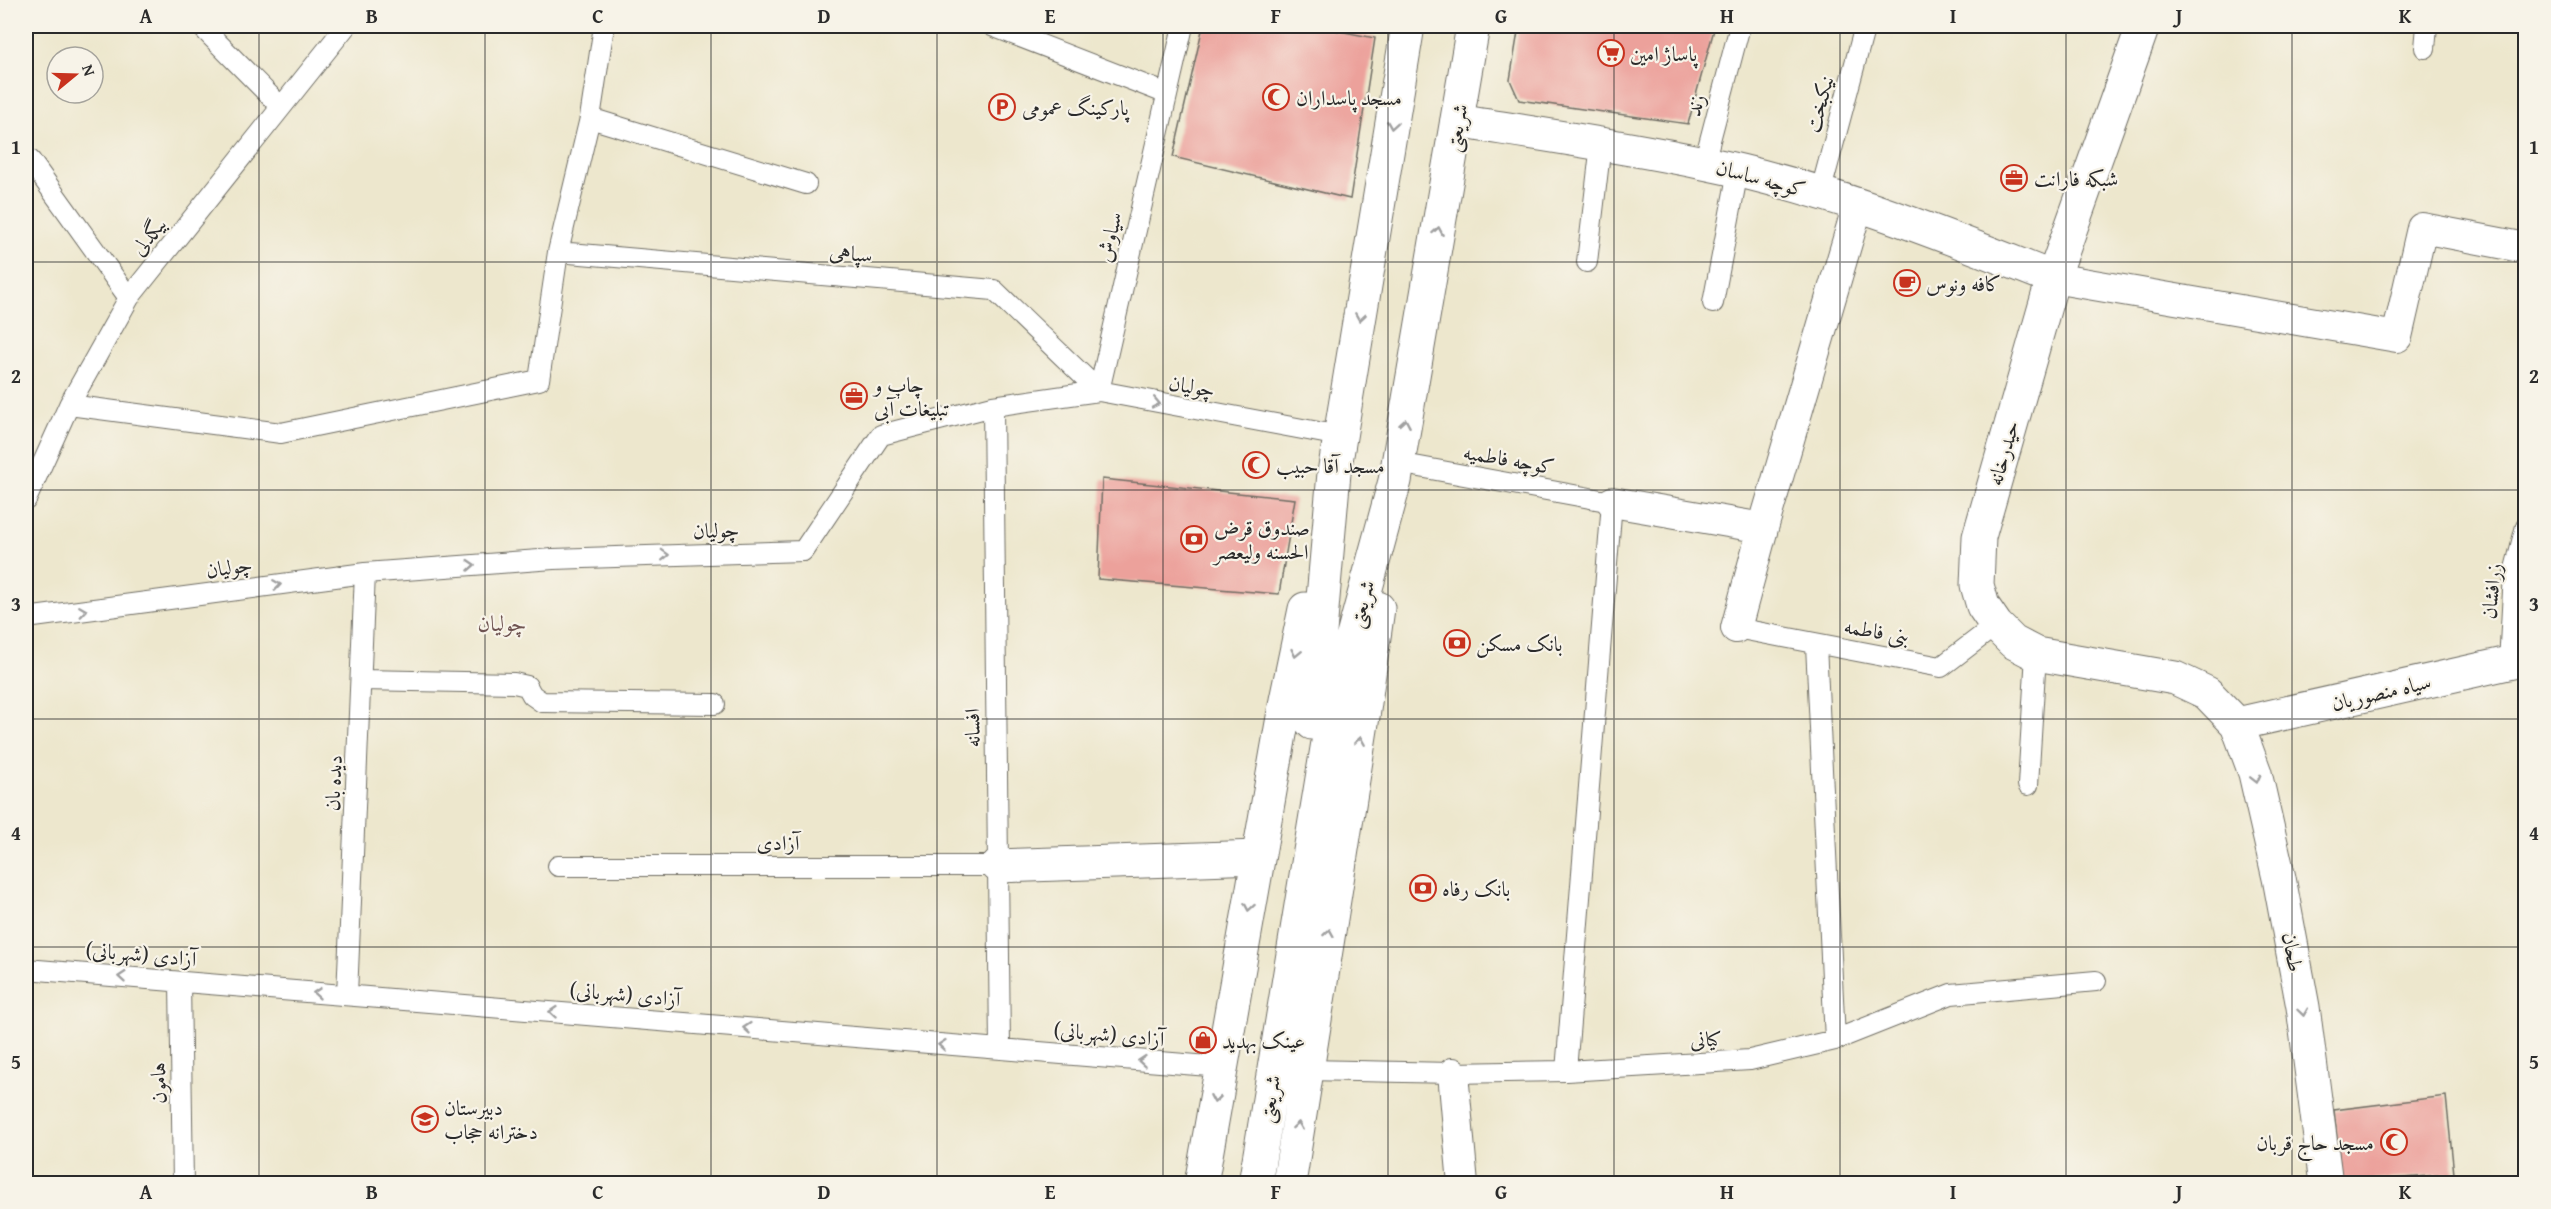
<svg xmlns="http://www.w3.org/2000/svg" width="2551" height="1209" font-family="'Gentium Book Plus',Amiri,serif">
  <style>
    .building { fill: #eca19b }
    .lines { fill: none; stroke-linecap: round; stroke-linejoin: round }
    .service-casing { stroke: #6f6d64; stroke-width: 22 }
    .pedestrian-casing { stroke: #6f6d64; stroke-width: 32 }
    .minor-casing { stroke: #6f6d64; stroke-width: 35 }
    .primary-casing { stroke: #6f6d64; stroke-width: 35 }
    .service { stroke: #fff; stroke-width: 20 }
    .pedestrian { stroke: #fff; stroke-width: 30 }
    .minor { stroke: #fff; stroke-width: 33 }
    .primary { stroke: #fff; stroke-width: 33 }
    .oneway { stroke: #a0a0a0 }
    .grid { fill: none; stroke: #2b2b2b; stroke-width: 1.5; stroke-opacity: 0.55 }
    .labels { text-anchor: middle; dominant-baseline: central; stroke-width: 4.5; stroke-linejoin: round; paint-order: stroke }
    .poi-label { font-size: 21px; fill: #2b2b2b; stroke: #f7f3e8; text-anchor: start }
    .street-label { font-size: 21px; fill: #2b2b2b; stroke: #f7f3e8 }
    .neighbourhood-label { font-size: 22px; fill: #6f5452; stroke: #f7f3e8 }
    .neatline { fill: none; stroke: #2b2b2b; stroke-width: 2 }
    .grid-label { font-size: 20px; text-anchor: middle; font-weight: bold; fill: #2b2b2b }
  </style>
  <rect width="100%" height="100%" fill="#f7f3e8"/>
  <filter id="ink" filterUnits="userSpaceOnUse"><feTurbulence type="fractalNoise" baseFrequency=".0167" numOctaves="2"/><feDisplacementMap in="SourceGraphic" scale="12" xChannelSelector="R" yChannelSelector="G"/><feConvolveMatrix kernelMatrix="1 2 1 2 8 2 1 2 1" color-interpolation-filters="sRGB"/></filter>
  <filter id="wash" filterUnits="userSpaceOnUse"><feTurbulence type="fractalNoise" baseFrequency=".008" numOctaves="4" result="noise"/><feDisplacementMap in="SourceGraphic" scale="24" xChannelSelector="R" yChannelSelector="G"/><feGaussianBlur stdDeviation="1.35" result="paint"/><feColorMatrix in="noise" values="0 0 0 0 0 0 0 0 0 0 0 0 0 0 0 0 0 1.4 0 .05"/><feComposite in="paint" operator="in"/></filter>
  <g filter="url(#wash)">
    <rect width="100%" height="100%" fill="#ede7cd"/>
    <g id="blocks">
      <path class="building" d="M1203 26H1314L1375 38 1350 199 1173 157Z
        M1519 26H1715L1688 124 1519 100 1510 80Z
        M1102 479 1295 499 1279 594 1098 579Z
        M2446 1096 2454 1174 2342 1183 2334 1110Z"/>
    </g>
  </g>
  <g filter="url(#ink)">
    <use href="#blocks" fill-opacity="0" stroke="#6f6d64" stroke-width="1.5"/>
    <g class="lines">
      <defs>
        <path id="service" d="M201 26 281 107
          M992 26 1165 93
          M2425 48 2427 26
          M590 118 806 184
          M30 160 129 298
          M1704 163 1740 26
          M1820 194 1865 26
          M558 252 994 290 1099 391
          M1587 262 1601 144
          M1713 303 1738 171
          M1099 391 1183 26
          M69 405 281 433 539 380 558 252 590 118 604 26
          M993 406 1000 1049
          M1398 463 1612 502 1566 1071
          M26 500 69 405 129 298 346 26
          M26 618 365 573 553 559 803 551 881 435 993 406 1099 391 1340 436
          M1736 628 1941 667 1996 625
          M1816 645 1835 1040
          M2509 663 2514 573 2526 526
          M362 680 514 683 527 686 532 695 542 702 715 704
          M2028 785 2036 654
          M558 866H998
          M26 969 1221 1067
          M180 982 183 1184
          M347 995 365 573
          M1307 1070 1453 1073 1566 1071 1750 1060 1835 1040 1951 994 2096 981"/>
        <path id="pedestrian" d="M2053 278 2397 337 2422 228 2526 248
          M1612 502 1763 528 1736 628
          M1763 528 1858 205
          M1453 1073 1463 1184"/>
        <path id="minor" d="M2143 26 2053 278 1979 537 1977 585 1983 606 1996 625 2013 642 2036 654 2175 678 2207 693 2237 724 2255 773 2279 878 2303 1007 2326 1184
          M1457 121C1539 134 1622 146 1704 163 1824 187 1939 233 2053 278
          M2237 724 2526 659
          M998 866 1258 857"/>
        <path id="primary" d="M1312 723 1334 473 1408 26
          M1201 1184 1286 700 1305 609
          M1255 1184 1334 706 1395 481 1473 26
          M1289 1184 1364 710 1378 608"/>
      </defs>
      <use href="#service" class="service-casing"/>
      <use href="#pedestrian" class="pedestrian-casing"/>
      <use href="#minor" class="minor-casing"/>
      <use href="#primary" class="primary-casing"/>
      <use href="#service" class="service"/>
      <use href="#pedestrian" class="pedestrian"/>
      <use href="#minor" class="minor"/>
      <use href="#primary" class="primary"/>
    </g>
    <defs><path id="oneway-chevron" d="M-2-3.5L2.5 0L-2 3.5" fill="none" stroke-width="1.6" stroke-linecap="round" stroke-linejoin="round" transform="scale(1.5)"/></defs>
    <g class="oneway">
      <use href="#oneway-chevron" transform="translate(1392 125) rotate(99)"/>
      <use href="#oneway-chevron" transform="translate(1438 231) rotate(-80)"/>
      <use href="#oneway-chevron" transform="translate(1360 317) rotate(99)"/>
      <use href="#oneway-chevron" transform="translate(1156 403) rotate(12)"/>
      <use href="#oneway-chevron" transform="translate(1405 423) rotate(-80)"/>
      <use href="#oneway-chevron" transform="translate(665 555) rotate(-2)"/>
      <use href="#oneway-chevron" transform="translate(471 565) rotate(-4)"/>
      <use href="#oneway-chevron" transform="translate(277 585) rotate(-8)"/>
      <use href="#oneway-chevron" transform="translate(83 611) rotate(-8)"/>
      <use href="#oneway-chevron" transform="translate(1296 653) rotate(102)"/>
      <use href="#oneway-chevron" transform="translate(1360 741) rotate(-81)"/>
      <use href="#oneway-chevron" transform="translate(2256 779) rotate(76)"/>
      <use href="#oneway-chevron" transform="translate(1249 907) rotate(100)"/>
      <use href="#oneway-chevron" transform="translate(1329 933) rotate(-81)"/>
      <use href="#oneway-chevron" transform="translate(122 977) rotate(-175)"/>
      <use href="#oneway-chevron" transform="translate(317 993) rotate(-175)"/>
      <use href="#oneway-chevron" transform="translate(553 1012) rotate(-175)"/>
      <use href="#oneway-chevron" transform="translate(2303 1012) rotate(82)"/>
      <use href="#oneway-chevron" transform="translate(747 1028) rotate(-175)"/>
      <use href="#oneway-chevron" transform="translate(942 1045) rotate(-175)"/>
      <use href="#oneway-chevron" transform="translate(1142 1061) rotate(-175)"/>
      <use href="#oneway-chevron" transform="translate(1215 1099) rotate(100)"/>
      <use href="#oneway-chevron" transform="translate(1298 1126) rotate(-81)"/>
    </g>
  </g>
  <path class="grid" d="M259 26V1184M485 26V1184M711 26V1184M937 26V1184M1163 26V1184M1388 26V1184M1614 26V1184M1840 26V1184M2066 26V1184M2292 26V1184M26 262H2526M26 490H2526M26 719H2526M26 947H2526"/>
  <defs>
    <symbol id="supermarket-ring" viewBox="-11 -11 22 22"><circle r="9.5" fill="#f7f3e8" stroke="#c8321e" stroke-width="1.5"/><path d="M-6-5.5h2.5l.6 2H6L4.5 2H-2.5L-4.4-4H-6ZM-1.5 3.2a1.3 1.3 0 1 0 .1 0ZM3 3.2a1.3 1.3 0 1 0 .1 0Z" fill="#c8321e"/></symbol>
    <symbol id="mosque-ring" viewBox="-11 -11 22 22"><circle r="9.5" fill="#f7f3e8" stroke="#c8321e" stroke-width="1.5"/><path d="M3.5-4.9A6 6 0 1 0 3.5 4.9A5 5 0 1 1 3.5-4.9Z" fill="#c8321e"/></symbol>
    <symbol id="parking-ring" viewBox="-11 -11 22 22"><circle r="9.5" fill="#f7f3e8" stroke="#c8321e" stroke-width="1.5"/><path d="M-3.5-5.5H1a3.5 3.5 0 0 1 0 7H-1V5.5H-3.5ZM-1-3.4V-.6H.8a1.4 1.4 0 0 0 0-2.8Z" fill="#c8321e"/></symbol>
    <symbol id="office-ring" viewBox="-11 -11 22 22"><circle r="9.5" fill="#f7f3e8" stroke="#c8321e" stroke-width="1.5"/><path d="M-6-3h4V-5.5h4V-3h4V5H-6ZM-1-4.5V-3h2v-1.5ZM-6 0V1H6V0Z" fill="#c8321e"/></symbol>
    <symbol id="cafe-ring" viewBox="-11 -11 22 22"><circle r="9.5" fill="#f7f3e8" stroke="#c8321e" stroke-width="1.5"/><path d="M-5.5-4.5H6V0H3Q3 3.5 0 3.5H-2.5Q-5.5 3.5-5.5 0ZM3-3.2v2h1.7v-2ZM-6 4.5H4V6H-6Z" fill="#c8321e"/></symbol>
    <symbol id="bank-ring" viewBox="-11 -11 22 22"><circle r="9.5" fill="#f7f3e8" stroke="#c8321e" stroke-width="1.5"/><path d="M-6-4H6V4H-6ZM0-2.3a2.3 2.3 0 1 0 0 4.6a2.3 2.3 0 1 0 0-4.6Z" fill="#c8321e"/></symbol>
    <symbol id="shop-ring" viewBox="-11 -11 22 22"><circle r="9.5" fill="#f7f3e8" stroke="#c8321e" stroke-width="1.5"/><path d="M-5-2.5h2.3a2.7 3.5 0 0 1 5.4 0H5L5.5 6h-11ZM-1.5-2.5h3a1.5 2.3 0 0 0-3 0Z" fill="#c8321e"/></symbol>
    <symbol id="school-ring" viewBox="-11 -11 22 22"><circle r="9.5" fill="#f7f3e8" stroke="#c8321e" stroke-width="1.5"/><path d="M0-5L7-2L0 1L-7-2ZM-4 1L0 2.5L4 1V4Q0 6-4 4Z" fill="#c8321e"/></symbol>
  </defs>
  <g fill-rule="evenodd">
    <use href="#supermarket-ring" x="1596" y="38" width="30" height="30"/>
    <use href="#mosque-ring" x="1261" y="82" width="30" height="30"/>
    <use href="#parking-ring" x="987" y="92" width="30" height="30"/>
    <use href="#office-ring" x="1999" y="163" width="30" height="30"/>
    <use href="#cafe-ring" x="1892" y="268" width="30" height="30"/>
    <use href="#office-ring" x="839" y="381" width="30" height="30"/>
    <use href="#mosque-ring" x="1241" y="450" width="30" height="30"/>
    <use href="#bank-ring" x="1179" y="524" width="30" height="30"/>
    <use href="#bank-ring" x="1442" y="628" width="30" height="30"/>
    <use href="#bank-ring" x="1408" y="873" width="30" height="30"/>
    <use href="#shop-ring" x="1188" y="1025" width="30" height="30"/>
    <use href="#school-ring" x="410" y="1104" width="30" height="30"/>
    <use href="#mosque-ring" x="2379" y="1127" width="30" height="30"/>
  </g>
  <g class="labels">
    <g class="poi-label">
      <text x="1630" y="53">پاساژ امین</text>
      <text x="1296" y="97">مسجد پاسداران</text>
      <text x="1022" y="107">پارکینگ عمومی</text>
      <text x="2034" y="178">شبکه فارانت</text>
      <text x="1926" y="283">کافه ونوس</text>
      <text x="874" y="384">چاپ و<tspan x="874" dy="24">تبلیغات آبی</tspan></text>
      <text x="1276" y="465">مسجد آقا حبیب</text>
      <text x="1214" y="527">صندوق قرض<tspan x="1214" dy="24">الحسنه ولیعصر</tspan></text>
      <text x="1476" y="643">بانک مسکن</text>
      <text x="1442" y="888">بانک رفاه</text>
      <text x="1222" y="1040">عینک بهدید</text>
      <text x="444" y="1107">دبیرستان<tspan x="444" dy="24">دخترانه حجاب</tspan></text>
      <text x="2374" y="1142" text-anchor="end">مسجد حاج قربان</text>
    </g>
    <g class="street-label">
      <text transform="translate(1819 104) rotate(-75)">نیکبخت</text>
      <text transform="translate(1695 105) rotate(-75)">زند</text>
      <text transform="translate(1456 128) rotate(-80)">شریعتی</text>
      <text transform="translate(1761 178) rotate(15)">کوچه ساسان</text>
      <text transform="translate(148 236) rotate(-51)">بیگدلی</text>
      <text transform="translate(1109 237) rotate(-77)">سیاوش</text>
      <text transform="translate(851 253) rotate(5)">سپاهی</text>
      <text transform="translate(1192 386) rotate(10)">چولیان</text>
      <text transform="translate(2003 453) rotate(-74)">حیدرخانه</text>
      <text transform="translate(1509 459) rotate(10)">کوچه فاطمیه</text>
      <text transform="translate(716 530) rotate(-2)">چولیان</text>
      <text transform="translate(229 567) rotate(-8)">چولیان</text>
      <text transform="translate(2491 591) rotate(-84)">زرافشان</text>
      <text transform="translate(1361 604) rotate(-75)">شریعتی</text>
      <text transform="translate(1877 631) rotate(10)">بنی فاطمه</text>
      <text transform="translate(2381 692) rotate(-13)">سیاه منصوریان</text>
      <text transform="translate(972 728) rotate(-91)">افسانه</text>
      <text transform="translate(333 783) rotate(-87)">دیده بان</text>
      <text x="778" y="842">آزادی</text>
      <text transform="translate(2293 952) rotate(80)">طحان</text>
      <text transform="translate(141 954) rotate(5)">آزادی (شهربانی)</text>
      <text transform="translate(625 994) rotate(5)">آزادی (شهربانی)</text>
      <text transform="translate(1109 1034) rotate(5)">آزادی (شهربانی)</text>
      <text transform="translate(1706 1039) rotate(-3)">کیانی</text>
      <text transform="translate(158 1083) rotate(-91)">هامون</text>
      <text transform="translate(1269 1099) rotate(-81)">شریعتی</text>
    </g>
    <g class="neighbourhood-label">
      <text x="502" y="623">چولیان</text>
    </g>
  </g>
  <rect width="2551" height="1209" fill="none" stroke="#f7f3e8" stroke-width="66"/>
  <g transform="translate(75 75) rotate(71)"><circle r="28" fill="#f7f3e8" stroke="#a5a39c" stroke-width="1.5"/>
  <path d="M0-4.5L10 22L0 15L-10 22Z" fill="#c8321e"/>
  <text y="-9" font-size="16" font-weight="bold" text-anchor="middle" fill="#2b2b2b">N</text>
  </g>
  <rect x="33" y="33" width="2485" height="1143" class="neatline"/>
  <g class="grid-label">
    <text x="146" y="23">A</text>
    <text x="372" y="23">B</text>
    <text x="598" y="23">C</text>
    <text x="824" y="23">D</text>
    <text x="1050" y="23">E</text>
    <text x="1276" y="23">F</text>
    <text x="1501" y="23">G</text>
    <text x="1727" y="23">H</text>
    <text x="1953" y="23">I</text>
    <text x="2179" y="23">J</text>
    <text x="2405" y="23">K</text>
    <text x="16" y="154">1</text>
    <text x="2534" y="154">1</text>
    <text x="16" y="383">2</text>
    <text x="2534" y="383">2</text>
    <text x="16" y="611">3</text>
    <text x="2534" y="611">3</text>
    <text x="16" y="840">4</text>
    <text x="2534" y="840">4</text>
    <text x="16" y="1069">5</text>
    <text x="2534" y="1069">5</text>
    <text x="146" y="1199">A</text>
    <text x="372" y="1199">B</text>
    <text x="598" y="1199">C</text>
    <text x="824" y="1199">D</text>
    <text x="1050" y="1199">E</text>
    <text x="1276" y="1199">F</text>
    <text x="1501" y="1199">G</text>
    <text x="1727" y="1199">H</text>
    <text x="1953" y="1199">I</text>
    <text x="2179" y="1199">J</text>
    <text x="2405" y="1199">K</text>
  </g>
</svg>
